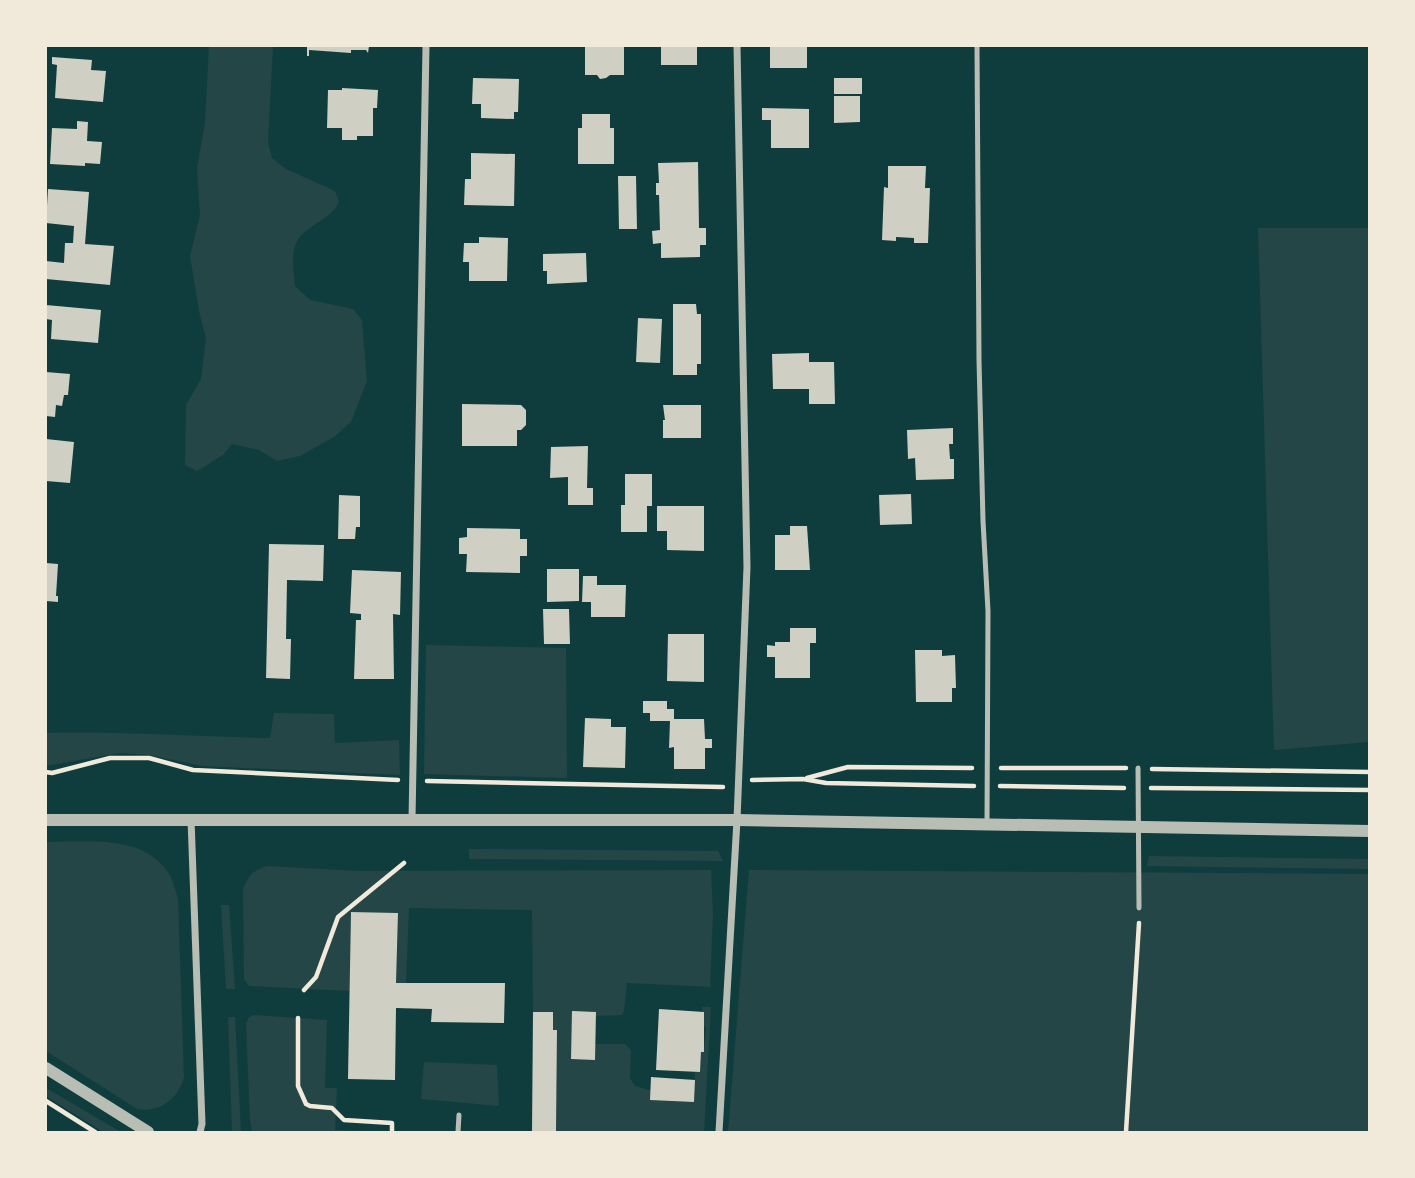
<svg xmlns="http://www.w3.org/2000/svg" width="1415" height="1178" font-family="Inter,sans-serif">
  <style>
    .green { fill: #244646 }
    .building { fill: #cfcfc3 }
    .lines { fill: none; stroke-linecap: round; stroke-linejoin: round }
    .path { stroke: #f1e9da; stroke-width: 4.5 }
    .service { stroke: #b8beb3; stroke-width: 5 }
    .minor { stroke: #b8beb3; stroke-width: 7 }
    .tertiary { stroke: #b8beb3; stroke-width: 12 }
  </style>
  <rect width="100%" height="100%" fill="#0f3d3e"/>
  <path class="green" d="M209 46H273L268 142 272 158 286 169 335 191 339 202C329 223 302 225 295 246 291 257 294 274 295 286L310 300 353 309 362 320 367 381 351 422 334 437 300 456 277 461 259 450 232 444 223 455 197 471 185 465 186 405 201 379 206 338 199 311 190 256 200 215 197 168 205 123Z
    M1258 228H1369V742L1274 750Z
    M426 645 566 648 567 778 424 774Z
    M274 713 334 714 335 743 399 740 400 775 202 766 149 755 120 753 46 766V733C121 731 195 737 270 738Z
    M46 842C86 842 142 834 168 872 173 879 175 890 178 898L184 1077C178 1099 160 1113 137 1109L46 1051Z
    M469 849 718 851 723 861 469 859Z
    M1149 856 1369 859V869L1147 866Z
    M267 866 360 871 711 870 713 914 710 986 712 987 627 983 624 1011 622 1015 596 1016V1012H573L571 1058 595 1060V1044H625L631 1050 630 1078 635 1086 694 1102 695 1072H700L701 1052 704 1051 706 1027 703 1026 702 1007H711L704 1132H556L557 1031 553 1030 533 1012 532 910 409 908 406 983H396L398 913 351 912 350 991 249 986 244 979 243 890C248 876 252 871 267 866Z
    M749 870 1369 874V1132H728Z
    M221 905H229L235 989H226Z
    M254 1015 327 1020 325 1088H337L335 1130 394 1132H252L250 1120 246 1024 249 1017Z
    M228 1017H235L241 1132H232Z
    M424 1062 497 1065 499 1106 421 1099Z
    M46 1088 121 1132H103L46 1096Z"/>
  <path class="building" d="M307 46H369L368 53 366 50H351V53L309 50V56H307Z
    M585 46H624V75H610L606 78 600 79 597 75H585Z
    M661 46H697V65H661Z
    M770 46H807V68H770Z
    M52 57 92 60 91 70 106 71 103 102 55 98 57 65 52 64Z
    M473 78 519 79 518 112H514V119L481 118V104H472Z
    M834 78H862V94H834Z
    M342 88 378 90 377 108H373V136H357V140H342V128H327L328 90H342Z
    M834 96H860V122L834 123Z
    M762 108 809 109V148H771V120H762Z
    M582 114H610V128H614V164H578V128H582Z
    M77 121 88 122 87 141 102 142 100 164 85 163V166L50 164 52 128 77 129Z
    M471 153 515 154 514 206 464 205 465 179H471Z
    M698 162 699 228H706V245H700V257L661 258V243L653 244 652 231 660 230 659 195H656V183H659L658 163Z
    M888 166H926L925 188H930L928 243H914V238L896 237V241L882 240 884 187 888 188Z
    M618 176H636L637 229H619Z
    M48 189 89 192 85 244 114 246 110 285 46 279V261L64 263 65 243H73L74 226 46 223Z
    M479 237 508 238 507 281H469V262H463L464 243H479Z
    M586 253 587 282 547 284V271H543V254Z
    M673 304H696L697 314H701V364H697V375H673Z
    M46 305 101 310 98 343 51 339 52 320 46 319Z
    M638 318 662 319 660 363 636 362Z
    M809 353V362H834L835 404H809V389H773L772 354Z
    M46 372 70 374 68 395H64L62 406 56 405 55 417 46 416Z
    M462 404 521 405 526 410V425L521 430H517V446H462Z
    M663 405H701V438H663V420H665Z
    M953 428V444H949L950 459H954V479L916 480 915 458 908 459 907 430Z
    M46 439 74 442 70 483 46 481Z
    M588 446 587 488H593V505H568V477L550 478 551 447Z
    M625 474H652V506H647V532H621V505H625Z
    M911 494 912 524 880 525 879 495Z
    M339 495 360 496V527H356L355 539H338Z
    M657 506H704V551L667 550V531H657Z
    M790 526H807L810 570H775V535H790Z
    M467 528 520 529V539H527V556H520V573L466 572 467 554H459V538L467 537Z
    M269 544 324 545 323 581 287 580 286 639H291L290 679 266 678Z
    M46 563 58 564 56 596H58V602L46 601Z
    M547 569H579V601L547 602Z
    M352 570 401 572 400 615 393 614 394 679H354L356 620H361V614L350 613Z
    M583 576H597V585H626L625 617H591V602H582Z
    M543 609H569L570 644H544Z
    M790 628H816V643H810V678H775V657H767V645L775 646V642H790Z
    M668 634H704V682L667 681Z
    M915 650H942V656L955 655 956 688H952V702H916Z
    M643 701H667V709H674V719H704L705 739H712V748H705V769H674V747L669 748 670 721H650V713H643Z
    M585 718 611 719V727H626L625 768 583 767Z
    M351 912 398 913 396 983H505L504 1023 431 1022 432 1009 396 1008 395 1080 348 1079Z
    M659 1009 704 1012V1052H701L700 1072 656 1070Z
    M572 1011 596 1012 595 1060 571 1059Z
    M533 1012H553V1030H557L556 1132H532Z
    M651 1077 695 1080 694 1102 650 1100Z"/>
  <g class="lines">
    <path class="path" d="M1001 768H1126
      M1152 769 1370 772
      M46 772 52 773 110 758H149L193 770 398 780
      M807 778 848 767 972 768
      M752 780 803 779 826 783 974 786
      M427 781 723 787
      M1000 786 1124 788
      M1151 788 1370 790
      M304 990 316 977 338 917 404 863
      M298 1018V1086L306 1104 310 1106 332 1108 344 1120 392 1123V1132
      M46 1101 95 1132
      M1126 1132 1139 923"/>
    <path class="service" d="M977 46 979 360 983 521 988 611 987 824
      M1138 768 1139 908
      M458 1132 459 1115"/>
    <path class="minor" d="M191 819 202 1124 200 1132
      M412 820 426 46
      M719 1132 737 820 747 567 737 46"/>
    <path class="tertiary" d="M46 820H737L1370 831
      M46 1068 148 1132"/>
  </g>
  <rect width="1415" height="1178" fill="none" stroke="#f1e9da" stroke-width="94"/>
</svg>
